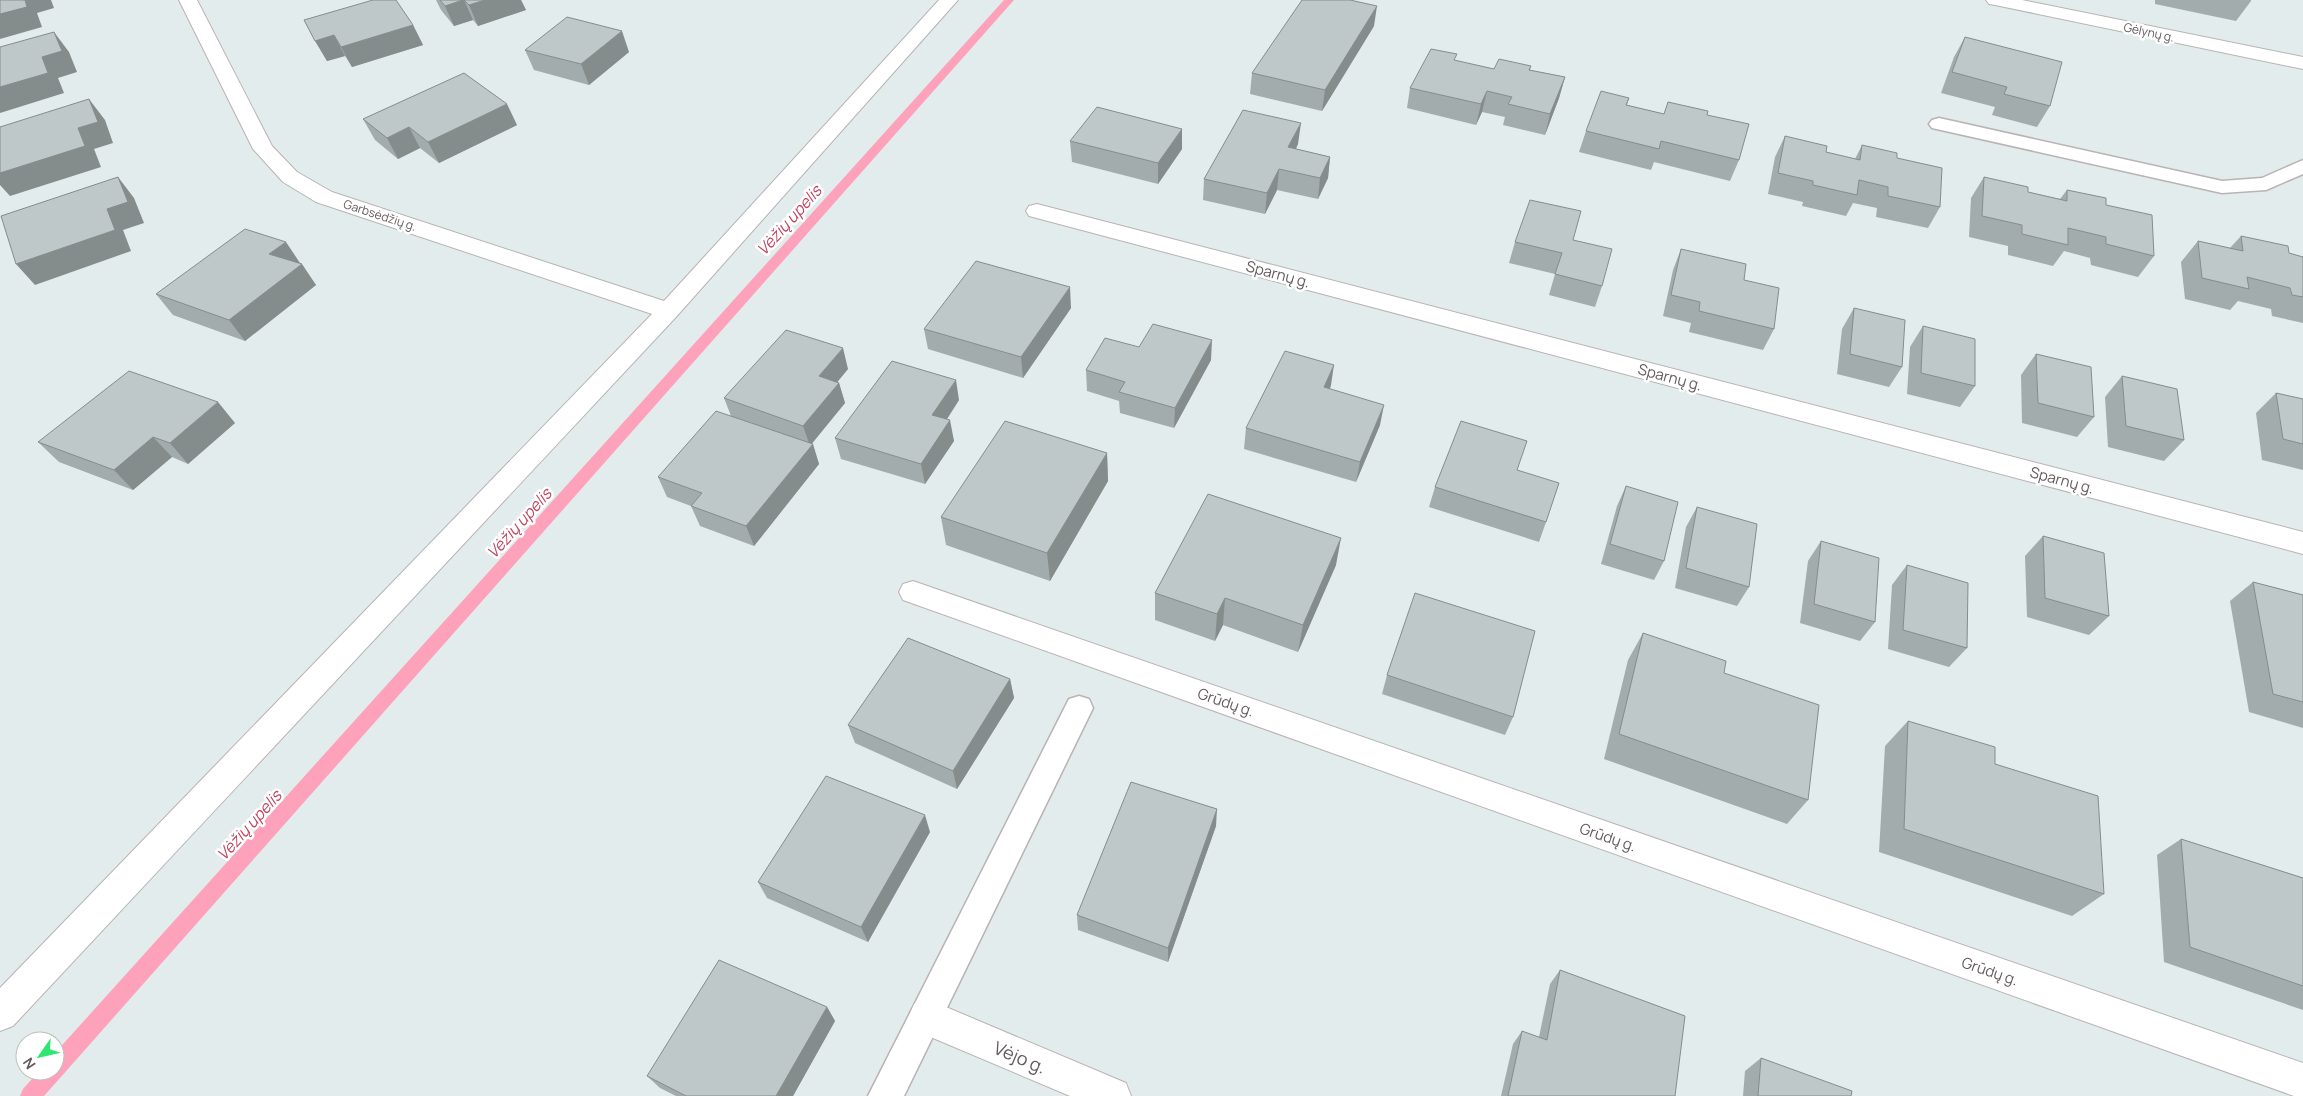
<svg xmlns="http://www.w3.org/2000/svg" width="2303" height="1096" font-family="Manrope,sans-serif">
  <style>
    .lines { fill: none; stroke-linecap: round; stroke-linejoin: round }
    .stream { fill: #fea1bb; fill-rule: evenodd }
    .service-casing { stroke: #b9b3b3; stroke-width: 3 }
    .minor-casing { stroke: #b9b3b3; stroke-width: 2 }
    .service { fill: #fff; fill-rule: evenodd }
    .minor { fill: #fff; fill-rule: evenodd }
    .wall { fill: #a3acac }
    .shaded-wall { fill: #858c8c }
    .building { fill: #bec8c8; stroke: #858c8c }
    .labels { text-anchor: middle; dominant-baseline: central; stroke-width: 5; stroke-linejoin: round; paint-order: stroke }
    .far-street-label { font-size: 12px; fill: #635a5c; stroke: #fff }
    .street-label { font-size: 15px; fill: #635a5c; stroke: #fff }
    .water-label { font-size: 16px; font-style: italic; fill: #c1445e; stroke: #fff }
    .near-street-label { font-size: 18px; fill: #635a5c; stroke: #fff }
  </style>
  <rect width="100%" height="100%" fill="#e2eced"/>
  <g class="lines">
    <path class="stream" d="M1004 0H1014L60 1078 44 1096H20L23 1089 39 1071H55V1053Z"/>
    <defs>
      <path id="service" d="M1939 118 2222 181 2262 178 2303 160V174L2266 190 2222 193 1932 128 1929 124 1932 120Z
        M1079 696 1089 699 1093 708 904 1096H868L1069 699Z"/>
      <path id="minor" d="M179 0H197L272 146 297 172 332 192 664 301 939 0H958L676 317 13 1026 0 1031V988L652 314 316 202 283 182 253 149Z
        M1986 0H2022L2303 57V69L1995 5 1989 4Z
        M1037 204 2303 532V554L1029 216 1026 211 1029 206Z
        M913 581 2303 1063V1096H2294L903 600 899 592 903 584Z
        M927 999 1126 1083 1131 1096H1070L914 1030 909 1017 914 1004Z"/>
    </defs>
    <use href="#service" class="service-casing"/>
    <use href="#minor" class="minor-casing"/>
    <use href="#service" class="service"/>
    <use href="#minor" class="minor"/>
  </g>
  <path class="wall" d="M436 0H521L526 10 478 26 473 20 454 26 441 10Z
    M2155 0H2251V1L2236 21 2155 4Z
    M304 20 413 25 423 45 352 67 345 56 327 61Z
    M1374 26 1322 111 1250 94 1252 73Z
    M1965 37 2050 106 2037 127 1992 115 1995 107 1941 93 1954 57Z
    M525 50 629 52 589 85 534 70Z
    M1456 61 1494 69 1531 66 1530 70 1565 77 1559 98 1545 135 1503 125 1505 117 1482 112 1476 125 1407 108 1410 88Z
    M1629 98 1627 105 1664 114 1668 102 1707 115 1739 160 1730 181 1654 162 1651 170 1579 152 1586 131Z
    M363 119 517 125 439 163 420 148 398 159 375 140Z
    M1785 136 1826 152 1855 159 1862 145 1897 158 1940 207 1928 228 1876 217 1877 208 1853 203 1846 216 1802 206 1803 202 1768 194 1775 157Z
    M1070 141 1182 149 1158 184 1072 162Z
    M1298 144 1296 149 1330 157 1328 178 1318 199 1277 190 1265 214 1203 200 1204 179Z
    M1984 177 2028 192 2060 199 2067 190 2106 205 2154 256 2138 277 2091 265 2090 258 2064 251 2053 266 2008 255V246L1969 237 1971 198Z
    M2241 236 2289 253 2303 257V323L2272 316 2271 309 2238 301 2230 310 2185 299 2181 262 2198 241 2230 248Z
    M1573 240 1602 286 1595 307 1549 295 1555 274 1509 263 1515 242Z
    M1681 249 1744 280 1774 329 1763 350 1689 332 1691 323 1663 316 1673 270Z
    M299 263 316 285 245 341 173 315 156 294 300 263Z
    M1071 308 1023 378 928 349 924 329Z
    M1854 308 1902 367 1889 387 1837 374 1842 329Z
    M1923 326 1975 386 1960 407 1907 394 1910 347Z
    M1139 347 1211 360 1174 428 1120 413 1119 401 1087 391 1086 370Z
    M2036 354 2094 417 2077 437 2022 423 2021 375Z
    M848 369 837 382 839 383 845 403 812 443 819 464 754 546 700 526 691 506 667 497 658 477 731 416 724 398Z
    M2122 376 2184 440 2164 461 2108 447 2105 397Z
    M1331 385 1330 389 1380 425 1356 482 1244 449 1246 428Z
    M2276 393 2303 399V470L2262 460 2256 413Z
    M959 400 947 419 954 441 925 484 841 459 835 438Z
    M235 423 188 464 172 457 133 490 59 462 38 442Z
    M1107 453 1108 481 1050 581 946 545 941 517Z
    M1517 470 1546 522 1539 542 1429 507 1435 487Z
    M1626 486 1664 561 1654 580 1601 564 1617 506Z
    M1697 507 1749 587 1737 606 1675 588 1686 527Z
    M2043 536 2109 616 2089 635 2027 617 2025 556Z
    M1821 541 1875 622 1860 641 1800 623 1808 561Z
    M1336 565 1298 652 1223 625 1215 641 1155 620V593Z
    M1907 565 1967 648 1949 667 1888 649 1892 585Z
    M2253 582 2303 595V728L2249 712 2230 601Z
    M1643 633 1724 673 1808 800 1787 824 1604 759 1628 660Z
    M1387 675 1513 717 1505 735 1382 694Z
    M1010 679 1014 698 957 789 855 743 848 725Z
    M1908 721 1995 764 2104 894 2072 916 1879 852 1885 746Z
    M1216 826 1168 962 1078 930 1077 915Z
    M930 832 868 942 767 898 758 882Z
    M2181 839 2303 878V1010L2164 962 2157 855Z
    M1560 970 1675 1096H1501L1513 1044 1522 1031 1539 1037 1550 984Z
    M827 1007 835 1021 793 1096H676L660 1088 647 1076Z
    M1761 1058 1851 1096H1743L1745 1071Z"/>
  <path class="shaded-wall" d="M25 0H51L54 8 37 13 42 27 0 39V14Z
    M464 0 473 20 454 26 445 6Z
    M485 0H521L526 10 478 26 469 5Z
    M1377 6 1374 26 1322 111 1325 90Z
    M413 25 423 45 352 67 341 47Z
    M622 31 629 52 589 85 581 64Z
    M54 32 69 52 77 72 58 78 64 93 0 113V87L42 57Z
    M334 35 345 56 327 61 315 41Z
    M1565 77 1559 98 1545 135 1550 114Z
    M1487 91 1482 112 1476 125 1481 104Z
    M89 99 105 120 113 143 94 149 101 167 10 196 0 185V173Z
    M507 104 517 125 439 163 428 142Z
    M1301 123 1298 144 1286 168 1288 147Z
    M409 127 420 148 398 159 387 138Z
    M1182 129V149L1158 184V163Z
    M1330 157 1328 178 1318 199 1320 178Z
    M1279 169 1277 190 1265 214 1267 193Z
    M118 177 134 198 144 223 123 230 131 251 35 285 16 264Z
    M286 242 300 263 284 275 269 254Z
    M302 264 316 285 245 341 229 320Z
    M1070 287 1071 308 1023 378 1021 357Z
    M1212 340 1211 360 1174 428 1175 408Z
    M843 348 848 369 825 397 819 376Z
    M1334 365 1331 385 1321 408 1324 387Z
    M956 380 959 400 936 436 932 415Z
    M839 383 845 403 810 446 803 426Z
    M218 402 235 423 188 464 170 443Z
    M1384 405 1380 425 1356 482 1360 462Z
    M950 420 954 441 925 484 921 464Z
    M153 437 172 457 133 490 114 470Z
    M813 444 819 464 754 546 746 526Z
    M1107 453 1108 481 1050 581 1047 553Z
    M1341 538 1336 565 1298 652 1303 625Z
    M1225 598 1223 625 1215 641 1217 614Z
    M1010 679 1014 698 957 789 953 771Z
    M1217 809 1216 826 1168 962V948Z
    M925 815 930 832 868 942 861 927Z
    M827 1007 835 1021 793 1096H776Z"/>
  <path class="building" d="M0 0H25L27 7 0 14Z
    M373 0H396L413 25 341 47 334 35 315 41 304 20Z
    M440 0H463L445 6Z
    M464 0H485L469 5Z
    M1302 0H1350L1377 6 1325 90 1252 73Z
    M567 17 622 31 581 64 525 50Z
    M54 32 62 51 42 57 48 73 0 87V47Z
    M1965 37 2062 62 2050 106 2004 94 2007 87 1952 72Z
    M1431 49 1457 54 1454 60 1494 69 1499 59 1531 66 1529 70 1565 77 1550 114 1508 104 1512 97 1487 91 1481 104 1410 88Z
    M464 73 507 104 428 142 409 127 387 138 363 119Z
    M1601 91 1629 98 1626 105 1664 114 1668 102 1708 111 1707 115 1749 124 1739 160 1661 141 1659 149 1586 131Z
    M89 99 98 122 78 128 85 146 0 173V127Z
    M1097 107 1182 129 1158 163 1070 141Z
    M1243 110 1301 123 1288 147 1330 157 1320 178 1279 169 1267 193 1204 179Z
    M1785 136 1827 146 1826 152 1860 160 1862 145 1897 153V158L1942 168 1940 207 1888 196V187L1859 180 1857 195 1813 185V181L1778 173Z
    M118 177 128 202 107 209 115 230 16 264 1 216Z
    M1984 177 2028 187V192L2067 201V190L2106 198V205L2152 215 2154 256 2106 244V237L2068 228V245L2022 234V225L1982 216Z
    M1530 200 1581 211 1573 240 1612 249 1602 286 1555 274 1562 253 1515 242Z
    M245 229 286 242 269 254 302 264 229 320 156 294Z
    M2241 236 2288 246 2289 253 2303 257V297L2292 295 2290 288 2247 277 2249 289 2202 278 2198 241 2243 251Z
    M1681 249 1746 264 1744 280 1779 288 1774 329 1699 311 1700 302 1671 295Z
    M976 261 1070 287 1021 357 924 329Z
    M1854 308 1905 320 1902 367 1850 354Z
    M1153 324 1212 340 1175 408 1119 392 1125 382 1086 370 1105 338 1139 347Z
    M1923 326 1975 339V386L1921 373Z
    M786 330 843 348 819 376 839 383 803 426 724 398Z
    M1285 351 1334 365 1324 387 1384 405 1360 462 1246 428Z
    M2036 354 2091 367 2094 417 2038 403Z
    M892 361 956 380 932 415 950 420 921 464 835 438Z
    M129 371 218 402 170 443 153 437 114 470 38 442Z
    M2122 376 2177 389 2184 440 2126 426Z
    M2276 393 2303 399V444L2283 439Z
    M716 411 813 444 746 526 691 506 702 493 658 477Z
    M1005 421 1107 453 1047 553 941 517Z
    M1461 421 1527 441 1517 470 1559 483 1546 522 1435 487Z
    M1626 486 1678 502 1664 561 1610 544Z
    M1208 494 1341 538 1303 625 1225 598 1217 614 1155 593Z
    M1697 507 1757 524 1749 587 1686 568Z
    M2043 536 2104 553 2109 616 2045 598Z
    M1821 541 1879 558 1875 622 1814 604Z
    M1907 565 1968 583 1967 648 1903 630Z
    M2253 582 2303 595V702L2273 694Z
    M1415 593 1535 631 1513 717 1387 675Z
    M1643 633 1726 661 1724 673 1819 705 1808 800 1619 734Z
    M908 638 1010 679 953 771 848 725Z
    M1908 721 1995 747V764L2098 796 2104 894 1904 829Z
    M826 776 925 815 861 927 758 882Z
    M1131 782 1217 809 1168 948 1077 915Z
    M2181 839 2303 878V986L2190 947Z
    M719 960 827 1007 776 1096H686L647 1076Z
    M1560 970 1685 1016 1675 1096H1508L1522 1031 1547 1040Z
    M1761 1058 1852 1091 1851 1096H1758Z"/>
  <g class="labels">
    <g class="far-street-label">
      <text transform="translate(2149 32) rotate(12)">Gėlynų g.</text>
      <text transform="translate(380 215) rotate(18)">Garbsėdžių g.</text>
    </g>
    <g class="street-label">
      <text transform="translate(1278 274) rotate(15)">Sparnų g.</text>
      <text transform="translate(1670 377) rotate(15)">Sparnų g.</text>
      <text transform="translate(2062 480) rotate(15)">Sparnų g.</text>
      <text transform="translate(1226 702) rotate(19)">Grūdų g.</text>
      <text transform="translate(1608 837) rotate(19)">Grūdų g.</text>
      <text transform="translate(1990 971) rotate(19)">Grūdų g.</text>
    </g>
    <g class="water-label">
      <text transform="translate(789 220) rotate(-48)">Vėžių upelis</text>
      <text transform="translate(519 523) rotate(-48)">Vėžių upelis</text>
      <text transform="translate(249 825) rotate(-48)">Vėžių upelis</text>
    </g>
    <g class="near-street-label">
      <text transform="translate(1020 1057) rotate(23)">Vėjo g.</text>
    </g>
  </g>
  <g transform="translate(40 1056) rotate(236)"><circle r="24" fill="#ffffff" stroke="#c1bdbe"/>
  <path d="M0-4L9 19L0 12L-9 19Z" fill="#2ee770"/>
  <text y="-8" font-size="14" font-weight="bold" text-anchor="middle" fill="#635a5c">N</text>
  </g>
</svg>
